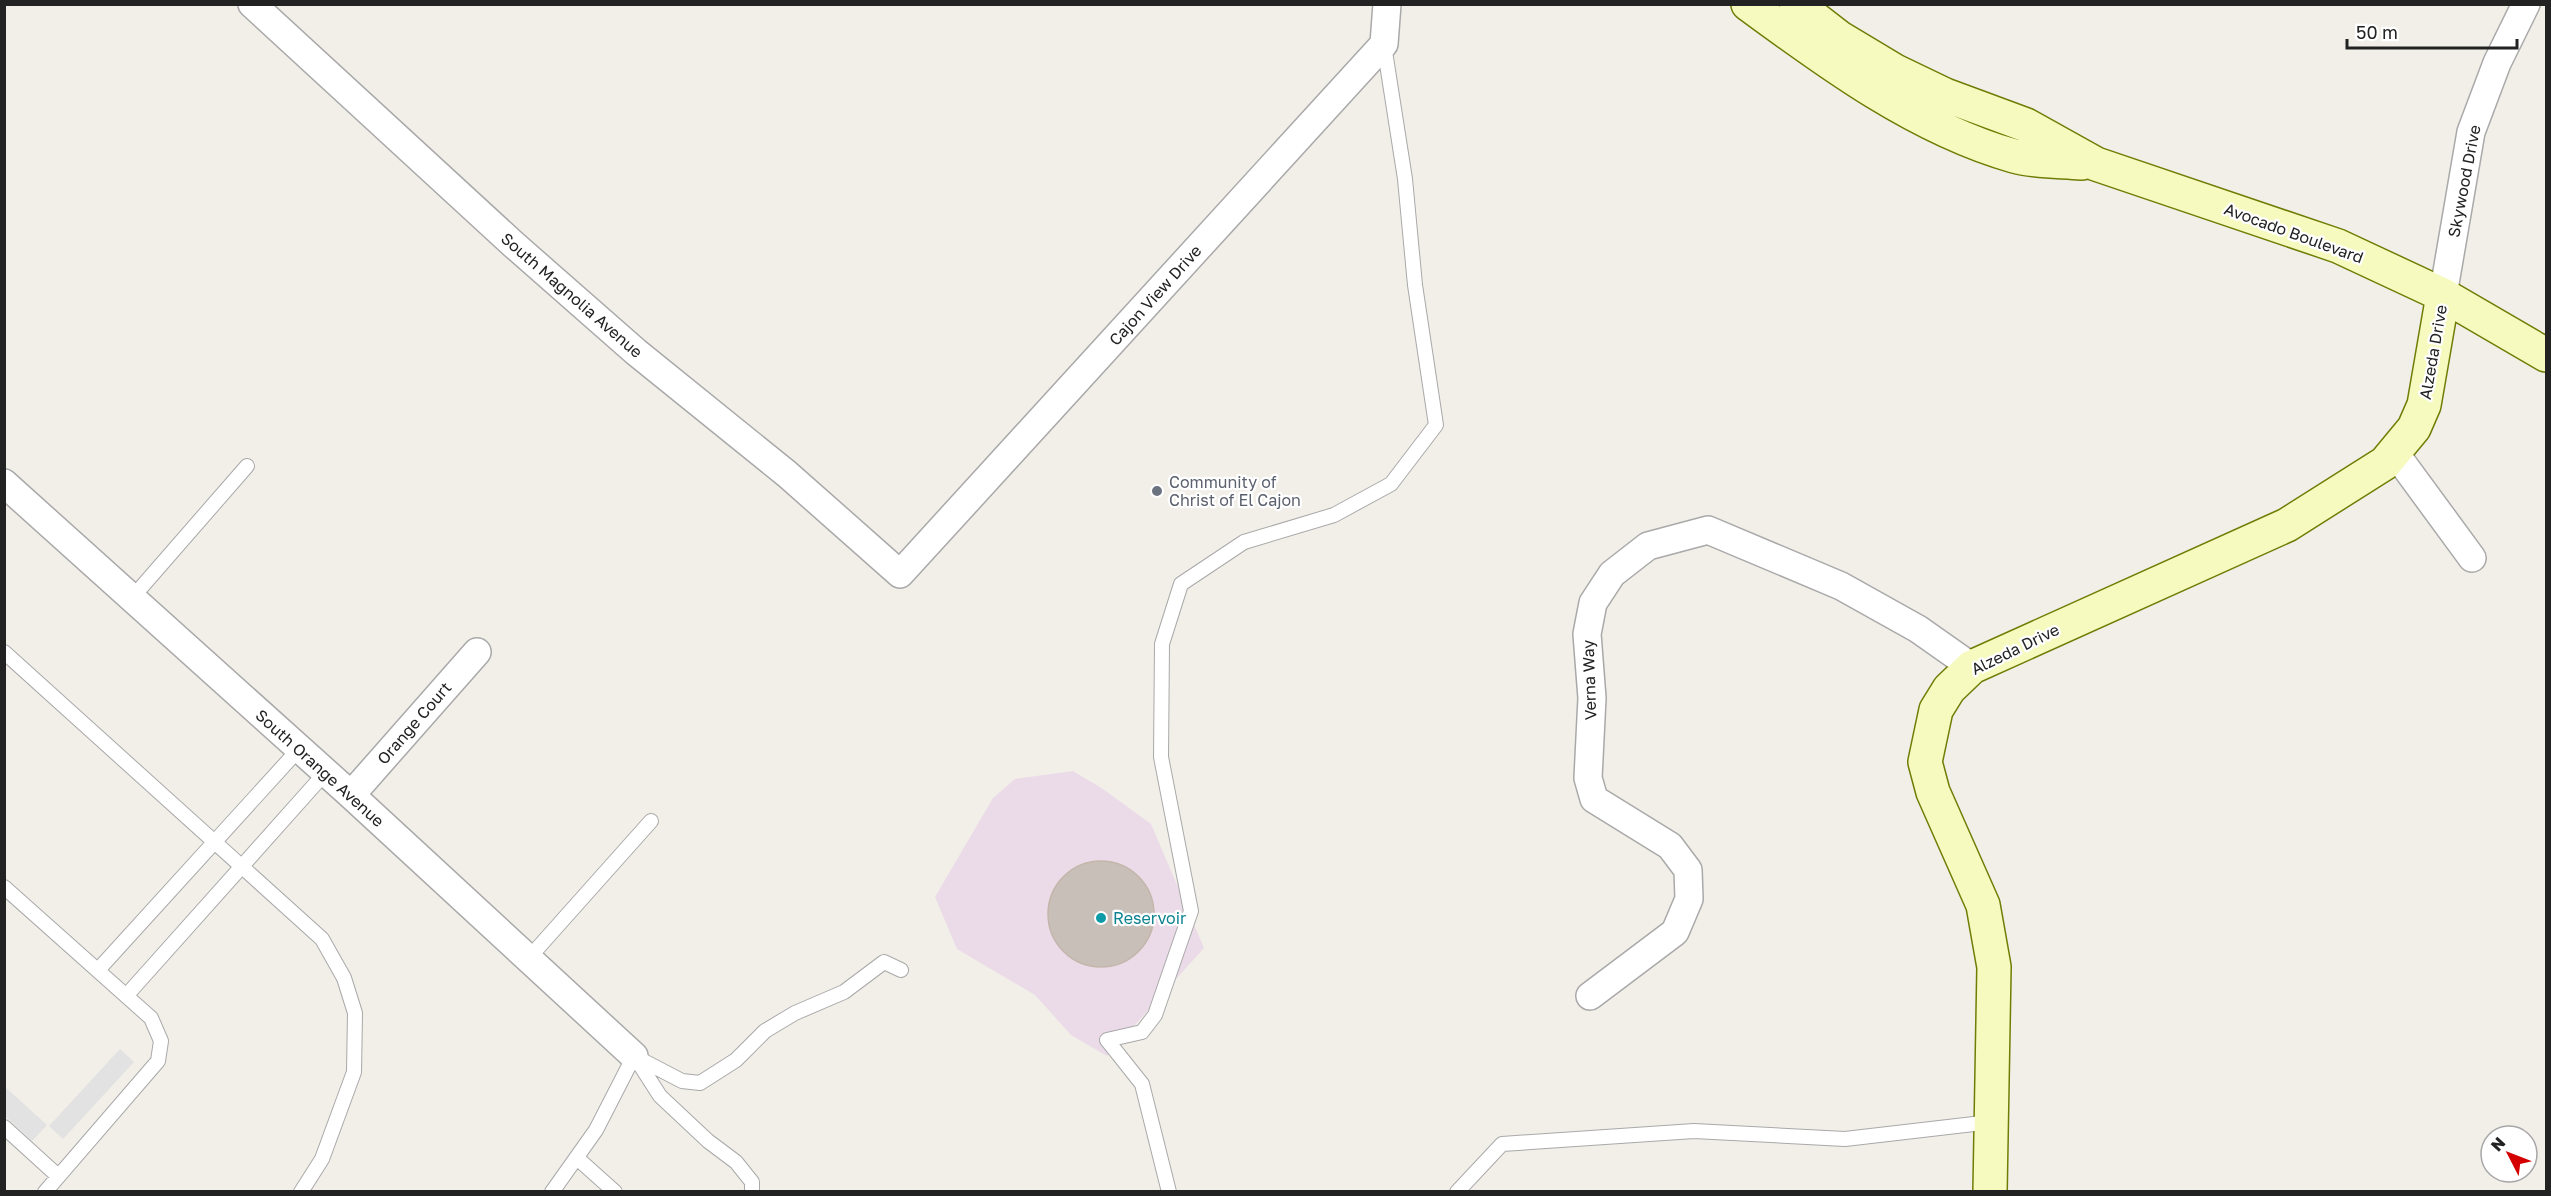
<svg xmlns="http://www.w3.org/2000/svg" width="2551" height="1196" font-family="'Golos Text',sans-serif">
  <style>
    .industrial { fill: #ebdbe8 }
    .parking { fill: #e2e2e2 }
    .building { fill: #c7bfb8; stroke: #c4b6ab; stroke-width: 1.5 }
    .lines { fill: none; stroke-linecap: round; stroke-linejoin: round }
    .lane-casing { stroke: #a9a9a9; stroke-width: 16 }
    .street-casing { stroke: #a9a9a9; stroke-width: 30 }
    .secondary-casing { stroke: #707d05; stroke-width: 36 }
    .lane { stroke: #fff; stroke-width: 14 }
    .street { stroke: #fff; stroke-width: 27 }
    .secondary { stroke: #f7fabf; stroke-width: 33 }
    .worship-dot { fill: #6b7280; stroke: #fff; stroke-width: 2 }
    .culture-dot { fill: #0f9aa8; stroke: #fff; stroke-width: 2 }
    .labels { text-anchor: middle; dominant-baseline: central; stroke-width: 4.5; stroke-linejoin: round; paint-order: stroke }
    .street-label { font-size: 16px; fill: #222; stroke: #fff }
    .worship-label { font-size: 16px; fill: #5b616d; stroke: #fff; text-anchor: start }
    .culture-label { font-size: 16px; fill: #0d838f; stroke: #fff; text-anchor: start }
  </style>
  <rect width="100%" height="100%" fill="#f2efe9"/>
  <path class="industrial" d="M1073 771 1103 789 1151 824 1204 948 1107 1056 1071 1035 1035 995 957 949 935 897 993 798 1015 779Z"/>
  <path class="parking" d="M120 1049 134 1062 63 1139 49 1126Z
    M5 1087 47 1125 32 1141 5 1116Z"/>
  <path class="building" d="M1048 914a53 53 0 1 1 106 0a53 53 0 1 1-106 0Z"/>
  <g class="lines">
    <defs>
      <path id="lane" d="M132 598 247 466
        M4 652 322 939 344 978 355 1013 354 1072 322 1159 301 1192
        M4 887 151 1018 161 1041 158 1061 45 1192
        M528 959 651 821
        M98 970 299 749
        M126 996 326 772
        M634 1056 682 1081 700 1083 736 1060 765 1031 795 1013 844 992 884 962 901 970
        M635 1057 660 1096 708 1141 736 1162 752 1182V1192
        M4 1127 58 1176
        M577 1158 615 1192
        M552 1192 596 1130 634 1056
        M1169 1192 1142 1084 1107 1040 1142 1032 1155 1015 1191 911 1161 757 1162 644 1181 584 1244 542 1334 515 1391 484 1436 425 1415 285 1405 179 1384 45
        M1457 1192 1502 1144 1694 1131 1845 1139 1991 1122"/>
      <path id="street" d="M252 4 513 244 636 352 787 474 900 574 1384 44 1387 4
        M2443 295 2471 132 2497 63 2526 4
        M2395 453 2472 558
        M4 483 351 795 634 1056
        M351 795 477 652
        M1590 996 1675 932 1689 899 1688 870 1670 846 1594 799 1588 778 1592 698 1587 634 1593 603 1612 574 1648 546 1708 530 1841 586 1918 629 1972 667"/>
      <path id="secondary" d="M1748 4C1828 63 1918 129 2014 156 2035 162 2061 161 2082 163
        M1796 4 1840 38 1895 71 1945 95 2026 125 2096 164 2338 246 2443 295 2546 355
        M1990 1192 1994 967 1983 905 1933 792 1925 762 1936 710 1949 689 1972 667 2287 525 2385 463 2414 428 2424 405 2443 295"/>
    </defs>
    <use href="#lane" class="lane-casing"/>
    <use href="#street" class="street-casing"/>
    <use href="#secondary" class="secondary-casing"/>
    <use href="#lane" class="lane"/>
    <use href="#street" class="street"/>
    <use href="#secondary" class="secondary"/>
  </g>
  <circle class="worship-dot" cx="1157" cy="491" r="6"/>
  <circle class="culture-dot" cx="1101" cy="918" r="6"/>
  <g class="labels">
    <g class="street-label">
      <text transform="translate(2464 181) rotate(-79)">Skywood Drive</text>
      <text transform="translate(2294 233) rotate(20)">Avocado Boulevard</text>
      <text transform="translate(572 295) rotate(41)">South Magnolia Avenue</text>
      <text transform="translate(1155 295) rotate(-48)">Cajon View Drive</text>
      <text transform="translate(2433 352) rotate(-80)">Alzeda Drive</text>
      <text transform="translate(2015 649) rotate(-26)">Alzeda Drive</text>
      <text transform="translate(1589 680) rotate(-92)">Verna Way</text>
      <text transform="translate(414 723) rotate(-49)">Orange Court</text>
      <text transform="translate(320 768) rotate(42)">South Orange Avenue</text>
    </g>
    <g class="worship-label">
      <text x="1169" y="482">Community of<tspan x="1169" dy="18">Christ of El Cajon</tspan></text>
    </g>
    <g class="culture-label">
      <text x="1113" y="918">Reservoir</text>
    </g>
  </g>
  <rect width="2551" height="1196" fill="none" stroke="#222222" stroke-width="12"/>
  <g transform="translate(2509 1154) rotate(312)"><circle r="28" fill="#ffffff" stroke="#a7a7a7" stroke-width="1.5"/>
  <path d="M0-4.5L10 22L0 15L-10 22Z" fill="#d40000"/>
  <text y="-9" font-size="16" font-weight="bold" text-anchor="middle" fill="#222222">N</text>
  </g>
  <path d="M2347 39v9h170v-9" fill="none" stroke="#222222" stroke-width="3"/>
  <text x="2356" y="39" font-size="18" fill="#222222" stroke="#ffffff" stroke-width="4.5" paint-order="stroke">50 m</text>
</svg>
